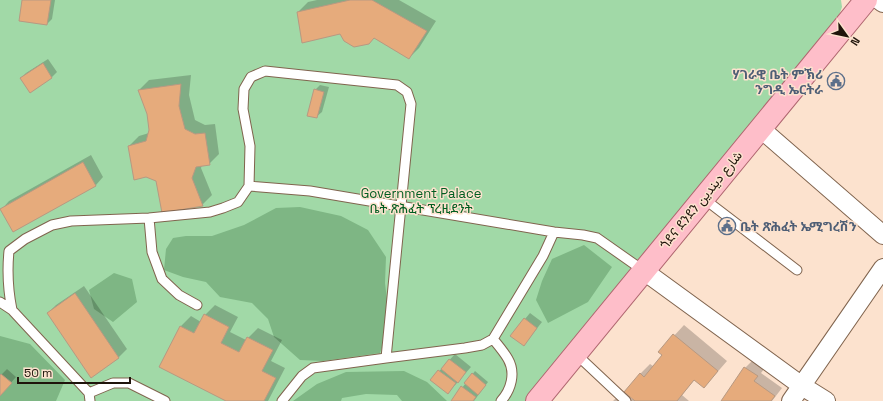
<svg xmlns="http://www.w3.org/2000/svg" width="883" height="401" font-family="'Space Grotesk',Vazirmatn,'Noto Sans Ethiopic',sans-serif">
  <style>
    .green { fill: #a1d9a7 }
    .forest { fill: #7eb684 }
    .shadow { fill: #0003 }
    .building { fill: #e6ab7c; stroke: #b79982 }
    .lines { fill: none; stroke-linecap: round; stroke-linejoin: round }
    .lane-casing { stroke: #80644e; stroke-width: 11 }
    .street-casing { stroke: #80644e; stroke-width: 20 }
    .primary-casing { stroke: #af666f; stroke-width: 24 }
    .lane { stroke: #fff; stroke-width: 9 }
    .street { stroke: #fff; stroke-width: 18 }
    .primary { stroke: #febec9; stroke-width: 22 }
    .labels { text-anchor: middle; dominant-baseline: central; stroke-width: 3; stroke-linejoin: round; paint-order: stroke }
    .service-label { font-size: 13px; font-weight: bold; fill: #4e5e75; stroke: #fce2ce; text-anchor: end }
    .park-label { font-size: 13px; fill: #005d20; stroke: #fce2ce }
    .street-label { font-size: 13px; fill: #1f140b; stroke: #fce2ce }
  </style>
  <rect width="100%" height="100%" fill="#fce2ce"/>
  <path class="green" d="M0 0H841L842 7 838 18 634 265 525 401H0Z"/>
  <path class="forest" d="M300 207 341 216 368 230 386 257 385 283 388 308 386 337 380 353 323 361 300 360 274 337 268 319 252 303 220 297 206 282 183 277 164 270 166 249 173 238 186 236H212L244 225 276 208Z
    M584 245 612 267 588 302 548 323 536 300 542 281 552 259Z
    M114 273 132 279 137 302 113 322 94 309 89 290Z
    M0 336 30 344 65 380 56 401H0Z
    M404 371 427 382 447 401H402L397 395 366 394 342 398 341 401H293L317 384 346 372Z"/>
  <path class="shadow" d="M23 0H55L52 19 47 24Z
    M317 0H399L436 21 419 48 409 58 374 37 340 33 298 12 308 2Z
    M48 59 57 72 52 77 30 92 21 78 26 73Z
    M191 75 189 95 195 120 205 125 215 124 219 154 209 164 202 165 201 168 212 195 202 205 157 180 129 146 139 136 149 133 150 130 148 113 139 90 149 80Z
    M320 85 329 87 322 112 316 117 315 90Z
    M91 155 103 177 96 185 14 231 2 209 9 201Z
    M84 286 127 349 119 357 91 376 48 313 56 305Z
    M215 305 238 317 230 332 246 340 258 328 282 340 271 361 285 368 268 401H228L160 366 181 326 191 316 201 322 205 315Z
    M530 313 542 322 524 345 525 319Z
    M684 325 727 361 714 376 704 386 695 379 682 395 689 401H613L616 398 635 399 640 374 650 364 653 366 663 355 660 351Z
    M455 354 471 367 448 393 431 380Z
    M753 360 765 368 761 373 782 388 772 401H722L745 368Z
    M7 369 16 377 0 395V376Z
    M475 371 488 382 474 401H452Z"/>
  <path class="building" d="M22 0H51L47 25 19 21Z
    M350 0H372L427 31 409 59 374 38 369 44 354 47 344 41 340 34 302 43 297 12Z
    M43 63 52 78 30 93 20 78Z
    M181 84 179 106 185 129 195 134 205 133 210 165 196 167 192 178 203 206 162 213 156 181 146 177 134 180 128 146 146 141 149 130 147 114 138 90Z
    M314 89 324 92 317 118 307 116Z
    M83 162 96 186 13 232 0 209Z
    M75 293 119 358 91 378 47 313Z
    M204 314 229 327 221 343 239 352 247 337 273 350 262 371 276 378 264 401H226L159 367 180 326 194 333Z
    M524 318 537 328 524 346 510 336Z
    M673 334 718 371 704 388 694 380 677 401H635L624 392 640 373 644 377 662 355 658 352Z
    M449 359 466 372 458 383 441 369Z
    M744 367 758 376 754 381 775 396 771 401H721Z
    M438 370 456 383 448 394 430 380Z
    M472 373 486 385 478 395 464 383Z
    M1 374 12 383 0 396V375Z
    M461 386 476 397 473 401H451Z"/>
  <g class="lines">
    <defs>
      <path id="lane" d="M249 186 310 191 554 232 583 235 597 238 644 271
        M703 198 797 270
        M149 218 152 252 162 279 179 295 197 305
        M0 302 12 310
        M493 339C498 345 504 352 508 359 516 373 511 390 501 401
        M576 354 626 401
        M386 358 465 348 482 345 493 339 543 256 554 232
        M89 393 12 310C8 290 7 271 9 251L25 239 52 225 71 221 149 218 210 212 223 208 238 202 249 186 250 146 243 109 244 89 251 77 265 71 397 85 407 92 411 104 386 358 313 368 302 376 282 401
        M90 401 89 393 113 383H129L165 401"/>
      <path id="street" d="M879 0 883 3
        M760 128 883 235
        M644 271 802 386 826 401
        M791 401 883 268"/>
      <path id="primary" d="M537 401 866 0"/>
    </defs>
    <use href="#lane" class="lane-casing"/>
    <use href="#street" class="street-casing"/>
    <use href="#primary" class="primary-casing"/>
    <use href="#lane" class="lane"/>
    <use href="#street" class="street"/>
    <use href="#primary" class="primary"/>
  </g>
  <defs>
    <symbol id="civic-ring" viewBox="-11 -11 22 22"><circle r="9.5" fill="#fce2ce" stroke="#5c6f8a" stroke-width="1.5"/><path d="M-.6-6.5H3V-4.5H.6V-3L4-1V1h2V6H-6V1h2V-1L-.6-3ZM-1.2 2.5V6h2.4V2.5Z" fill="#5c6f8a"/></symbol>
  </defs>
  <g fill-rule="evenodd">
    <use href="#civic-ring" x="826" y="71" width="20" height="20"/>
    <use href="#civic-ring" x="717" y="216" width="20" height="20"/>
  </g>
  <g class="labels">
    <g class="service-label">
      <text x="823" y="74">ሃገራዊ ቤት ምኽሪ<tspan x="823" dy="15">ንግዲ ኤርትራ</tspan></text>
      <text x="740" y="226" text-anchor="start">ቤት ጽሕፈት ኤሚግረሽን</text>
    </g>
    <g class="park-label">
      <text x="421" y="193">Government Palace<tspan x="421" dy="15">ቤት ጽሕፈት ፕረዚደንት</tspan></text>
    </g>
    <g class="street-label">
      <text transform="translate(701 200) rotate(-51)">ጎደና ደንደን شارع ديندين</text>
    </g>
  </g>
  <g transform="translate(847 36) rotate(123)" stroke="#fce2ce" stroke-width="3" paint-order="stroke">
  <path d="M0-3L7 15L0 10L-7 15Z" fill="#1f140b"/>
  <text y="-6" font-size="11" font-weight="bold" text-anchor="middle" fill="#1f140b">N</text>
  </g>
  <path d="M18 377v6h112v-6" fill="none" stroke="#1f140b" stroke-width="2"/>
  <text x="24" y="377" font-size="12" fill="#1f140b" stroke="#fce2ce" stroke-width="3" paint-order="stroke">50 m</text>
</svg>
